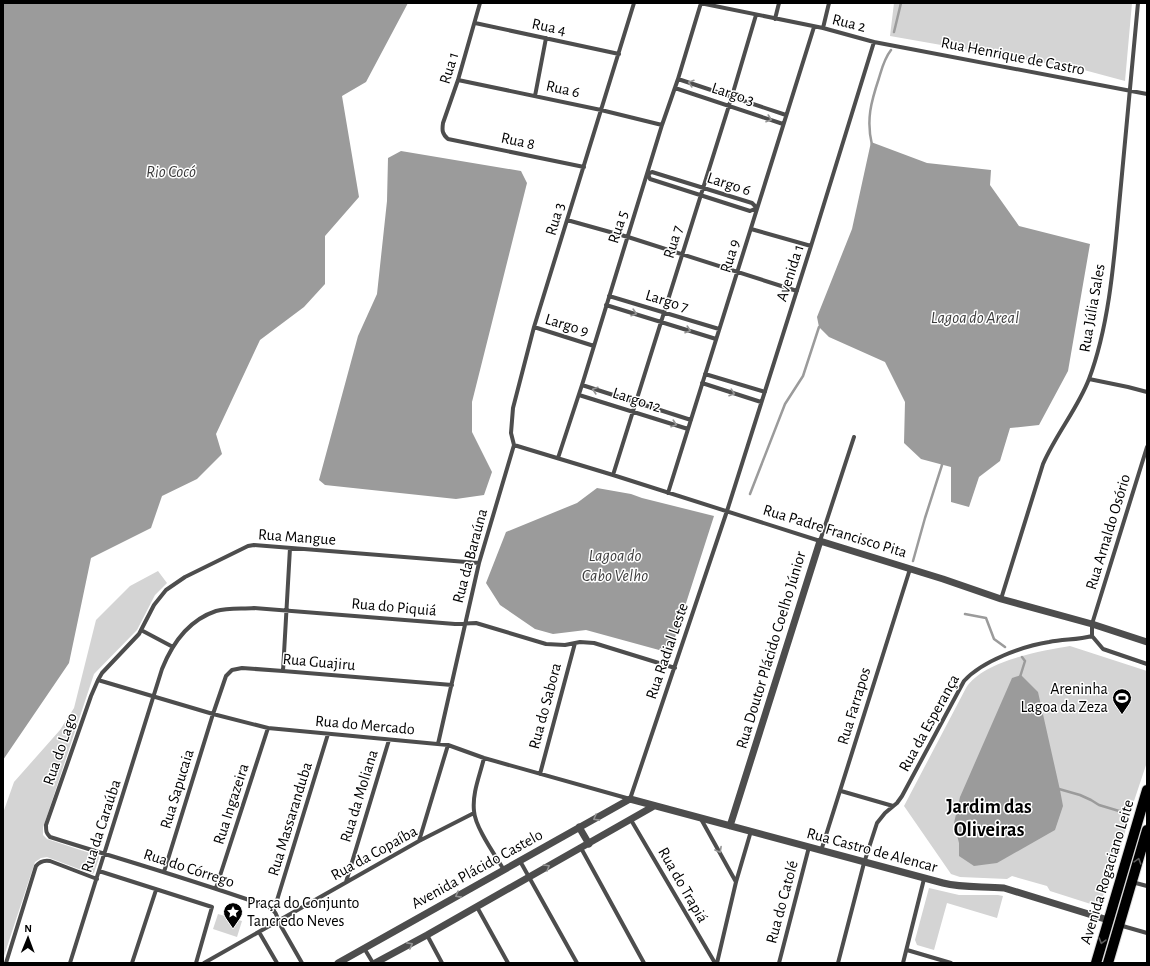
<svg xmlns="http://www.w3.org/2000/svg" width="1150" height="966" font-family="'Alegreya Sans',sans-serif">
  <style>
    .green { fill: #d4d4d4 }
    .water { fill: #9b9b9b }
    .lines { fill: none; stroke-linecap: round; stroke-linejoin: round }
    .stream { stroke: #9b9b9b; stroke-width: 2.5 }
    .primary-casing { stroke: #dbdbdb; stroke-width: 12 }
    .minor { stroke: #4d4d4d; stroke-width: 4 }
    .tertiary { stroke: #4d4d4d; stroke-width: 7 }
    .primary { stroke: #000; stroke-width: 10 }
    .oneway { stroke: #949494 }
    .oneway2 { stroke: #595959 }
    .labels { text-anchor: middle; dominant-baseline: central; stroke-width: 3; stroke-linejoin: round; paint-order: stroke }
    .street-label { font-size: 16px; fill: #000; stroke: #fff }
    .poi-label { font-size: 16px; fill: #000; stroke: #fff; text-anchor: end }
    .water-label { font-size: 17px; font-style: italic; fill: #3c3c3c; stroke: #fff }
    .district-label { font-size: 20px; font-weight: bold; fill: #000; stroke: #fff }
  </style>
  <rect width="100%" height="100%" fill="#fff"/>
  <path class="green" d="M894 3H1132L1125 81 1084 70 890 36Z
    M158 571 167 583 155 595 137 630 94 674 43 828V835L47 839 99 856V858L94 873 92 874 47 857 41 858 35 862 3 959V813L14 782 60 730 74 708 96 620 130 586Z
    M1070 646 1147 671V762L1132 807 1118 857 1112 859 1102 901 1097 906 1050 891 1047 886 1012 876 1007 879 960 877 951 874 904 806 966 688C983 661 1040 651 1070 646Z
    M929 888 959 895H998L1003 896 997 918 947 903 934 950 917 945 915 940Z
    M218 914 242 921 237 937 213 929Z"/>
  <path class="water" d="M3 3H408L366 82 342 96 359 197 325 236V284L304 307 260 340 216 434 222 454 197 479 162 496 151 528 91 558 69 663 3 760Z
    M871 142 927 163 991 170 990 185 1019 226 1090 244 1068 371 1039 425 1010 428 1000 461 979 477 969 507 951 502V467L921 459 904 443 905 402 885 362 829 337 819 327 817 317 852 229Z
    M401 151 521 171 527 183 472 402V432L492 472 484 495 456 499 325 485 319 480 358 336 377 294 387 201 388 158Z
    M597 488 631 494 642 498 714 516 670 653 586 630 553 634 535 629 500 605 486 583 506 532 577 503Z
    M1021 675 1038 692 1060 790 1063 806 1055 830 997 863 974 866 959 856V843L954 823 960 797 1012 678Z"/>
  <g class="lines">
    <path class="stream" d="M894 32 901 3
      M872 145C866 120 871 102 879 78 882 68 884 59 891 50
      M750 494 785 404 803 376 819 327 821 326
      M913 561 925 518 942 465V462
      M965 614 986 618 994 639 1005 647
      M1020 677 1025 661 1022 657
      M1059 789 1080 795 1091 800 1099 805 1129 814"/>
    <defs>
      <path id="primary" d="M1096 963 1147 790
        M1108 963 1147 830"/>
    </defs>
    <use href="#primary" class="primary-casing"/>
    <path class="minor" d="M480 3 458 80 443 123C442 130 442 134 448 139L584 167
      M700 3 823 28 874 42 1147 94
      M775 19 779 3
      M475 23 619 54
      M823 28 829 3
      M678 79 786 115
      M458 80 601 110 662 125
      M675 88 783 124
      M535 96 546 38
      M652 172 752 203 757 208 750 211 650 179 648 174Z
      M567 220 628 237 797 291
      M751 229 811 246
      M609 296 719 329
      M606 305 716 339
      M534 327 594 346
      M705 374 765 392
      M1089 379 1128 387 1147 392
      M702 383 761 402
      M582 385 691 420
      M579 395 688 429
      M514 445 511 433 513 408 534 327 634 3
      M514 445 613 475 820 541 854 437
      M558 458 582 385 662 125 678 79 701 3
      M613 475 732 96 756 15
      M668 493 814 27
      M1001 599 1043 464C1056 434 1078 408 1089 379 1109 326 1114 261 1119 206 1125 138 1132 71 1138 3
      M141 630 173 647
      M1092 636 1103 649 1147 664
      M283 671 290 548
      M98 680 213 714 268 728 448 745 484 758 630 799 727 511 811 246 874 42
      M438 744 479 563 514 445
      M484 758C480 775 472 793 474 811 475 827 495 855 504 870
      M540 774 575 643
      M841 791 893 806
      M701 819 736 882
      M631 820 715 963
      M419 841 448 745
      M581 848 644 963
      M821 851 910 569
      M520 861 577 963
      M99 871 212 907 196 963
      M164 872 213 714 226 676 232 670 242 668 283 671 452 685
      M346 882 389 740
      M1132 882 1147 886
      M216 888 268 728
      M477 907 508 963
      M274 910 328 734
      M1119 925 1147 933
      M259 932 277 963
      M427 935 442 963
      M364 948 373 963
      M907 950 951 963
      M6 963 36 866C40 861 44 860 50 861L97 879
      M70 963 162 669C172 644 189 620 216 611 228 608 241 609 254 608L455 624 476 623 546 644 565 645 580 642 594 643 675 668
      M132 963 156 890
      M204 963 419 841 474 813
      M302 963 278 921C277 914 275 911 269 907 197 881 123 860 50 837 46 833 46 831 46 825L91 696 98 680 102 673 139 634 154 605 166 590 185 577 248 546 254 545 479 563
      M717 963 736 882 751 831
      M779 963 809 847
      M838 963 864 863 877 823 885 813 897 803 902 796 964 681C982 661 1023 646 1049 642 1064 639 1078 640 1092 636V624L1147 447
      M903 963 924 879"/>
    <path class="tertiary" d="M730 826 820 541 943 579 1001 599 1092 624 1147 642
      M579 827 589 844
      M338 963 630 799 943 883C963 888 983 886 1004 888L1108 920
      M375 963 427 935 654 806"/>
    <use href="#primary" class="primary"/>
  </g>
  <defs><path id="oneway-chevron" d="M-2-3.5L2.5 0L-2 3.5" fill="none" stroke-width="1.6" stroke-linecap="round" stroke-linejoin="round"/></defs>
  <g class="oneway">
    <use href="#oneway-chevron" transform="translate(691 83) rotate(-163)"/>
    <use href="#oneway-chevron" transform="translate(769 119) rotate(19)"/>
    <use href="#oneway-chevron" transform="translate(634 313) rotate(17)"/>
    <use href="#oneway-chevron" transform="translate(688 330) rotate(18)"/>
    <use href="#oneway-chevron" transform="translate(595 390) rotate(-163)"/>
    <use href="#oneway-chevron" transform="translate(732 393) rotate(18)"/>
    <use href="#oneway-chevron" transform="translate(674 424) rotate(18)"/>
    <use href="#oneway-chevron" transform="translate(596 818) rotate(151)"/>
    <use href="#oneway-chevron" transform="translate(719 850) rotate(61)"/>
    <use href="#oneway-chevron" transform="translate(547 867) rotate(-30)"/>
    <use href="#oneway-chevron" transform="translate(458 895) rotate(151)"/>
    <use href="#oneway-chevron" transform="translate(410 945) rotate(-28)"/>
  </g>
  <g class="oneway2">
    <use href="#oneway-chevron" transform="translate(1138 861) rotate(-73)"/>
    <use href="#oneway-chevron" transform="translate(1102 941) rotate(106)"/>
  </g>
  <defs>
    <symbol id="stadium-pin" viewBox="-11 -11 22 30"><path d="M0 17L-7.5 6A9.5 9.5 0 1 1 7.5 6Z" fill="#000" stroke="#fff"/><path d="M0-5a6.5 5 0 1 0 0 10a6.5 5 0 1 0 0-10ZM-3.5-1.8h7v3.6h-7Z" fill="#fff"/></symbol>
    <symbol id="sight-pin" viewBox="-11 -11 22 30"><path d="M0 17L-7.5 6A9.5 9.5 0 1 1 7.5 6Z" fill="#000" stroke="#fff"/><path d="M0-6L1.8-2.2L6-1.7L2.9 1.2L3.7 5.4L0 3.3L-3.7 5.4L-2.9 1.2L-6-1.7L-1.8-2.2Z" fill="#fff"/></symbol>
  </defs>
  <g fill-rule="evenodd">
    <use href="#stadium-pin" x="1111" y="687" width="22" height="30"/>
    <use href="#sight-pin" x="222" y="901" width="22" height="30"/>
  </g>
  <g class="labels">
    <g class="street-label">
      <text transform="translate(849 23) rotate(14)">Rua 2</text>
      <text transform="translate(549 27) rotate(12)">Rua 4</text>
      <text transform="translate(1013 56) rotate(11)">Rua Henrique de Castro</text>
      <text transform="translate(449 68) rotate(-73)">Rua 1</text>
      <text transform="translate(563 89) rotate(12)">Rua 6</text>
      <text transform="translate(733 94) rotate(18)">Largo 3</text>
      <text transform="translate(518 141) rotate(12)">Rua 8</text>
      <text transform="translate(729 184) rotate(18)">Largo 6</text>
      <text transform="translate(555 219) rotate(-73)">Rua 3</text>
      <text transform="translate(618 227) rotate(-72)">Rua 5</text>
      <text transform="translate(673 242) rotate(-73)">Rua 7</text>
      <text transform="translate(730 256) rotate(-73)">Rua 9</text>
      <text transform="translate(790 273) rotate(-72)">Avenida 1</text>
      <text transform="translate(667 301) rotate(17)">Largo 7</text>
      <text transform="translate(1092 308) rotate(-80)">Rua Júlia Sales</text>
      <text transform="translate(567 325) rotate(17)">Largo 9</text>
      <text transform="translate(637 400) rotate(18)">Largo 12</text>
      <text transform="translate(835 531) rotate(17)">Rua Padre Francisco Pita</text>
      <text transform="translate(1108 532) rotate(-73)">Rua Arnaldo Osório</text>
      <text transform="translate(297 537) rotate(4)">Rua Mangue</text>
      <text transform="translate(470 556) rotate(-75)">Rua da Baraúna</text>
      <text transform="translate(394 607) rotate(5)">Rua do Piquiá</text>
      <text transform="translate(771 650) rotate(-73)">Rua Doutor Plácido Coelho Júnior</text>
      <text transform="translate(667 651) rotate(-71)">Rua Radial Leste</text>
      <text transform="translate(319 662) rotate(5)">Rua Guajiru</text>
      <text transform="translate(545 706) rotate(-75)">Rua do Sabora</text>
      <text transform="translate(854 706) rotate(-73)">Rua Farrapos</text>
      <text transform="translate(929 723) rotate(-61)">Rua da Esperança</text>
      <text transform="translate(365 725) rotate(5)">Rua do Mercado</text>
      <text transform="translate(60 749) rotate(-71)">Rua do Lago</text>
      <text transform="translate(177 789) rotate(-73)">Rua Sapucaia</text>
      <text transform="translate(359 796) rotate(-73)">Rua da Moliana</text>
      <text transform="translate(231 804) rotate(-72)">Rua Ingazeira</text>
      <text transform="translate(290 819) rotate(-73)">Rua Massaranduba</text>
      <text transform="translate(101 826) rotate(-72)">Rua da Caraúba</text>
      <text transform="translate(872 850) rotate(15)">Rua Castro de Alencar</text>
      <text transform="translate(374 853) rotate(-29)">Rua da Copaíba</text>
      <text transform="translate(189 868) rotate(18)">Rua do Córrego</text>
      <text transform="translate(477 869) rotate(-29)">Avenida Plácido Castelo</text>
      <text transform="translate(1107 872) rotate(-73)">Avenida Rogaciano Leite</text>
      <text transform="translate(683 885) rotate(60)">Rua do Trapiá</text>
      <text transform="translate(782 902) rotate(-75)">Rua do Catolé</text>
    </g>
    <g class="poi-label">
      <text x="1108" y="689">Areninha<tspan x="1108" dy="18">Lagoa da Zeza</tspan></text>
      <text x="247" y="903" text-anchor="start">Praça do Conjunto<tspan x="247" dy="18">Tancredo Neves</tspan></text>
    </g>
    <g class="water-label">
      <text x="171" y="171">Rio Cocó</text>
      <text x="975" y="317">Lagoa do Areal</text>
      <text x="615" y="555">Lagoa do<tspan x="615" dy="20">Cabo Velho</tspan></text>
    </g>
    <g class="district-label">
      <text x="989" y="807">Jardim das<tspan x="989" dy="23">Oliveiras</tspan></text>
    </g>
  </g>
  <rect width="1150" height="966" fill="none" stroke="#000000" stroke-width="8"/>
  <g transform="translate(28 938) rotate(1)" stroke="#ffffff" stroke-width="3" paint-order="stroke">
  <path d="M0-3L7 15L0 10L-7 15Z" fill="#000000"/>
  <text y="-6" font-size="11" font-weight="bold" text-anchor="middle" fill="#000000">N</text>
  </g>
</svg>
